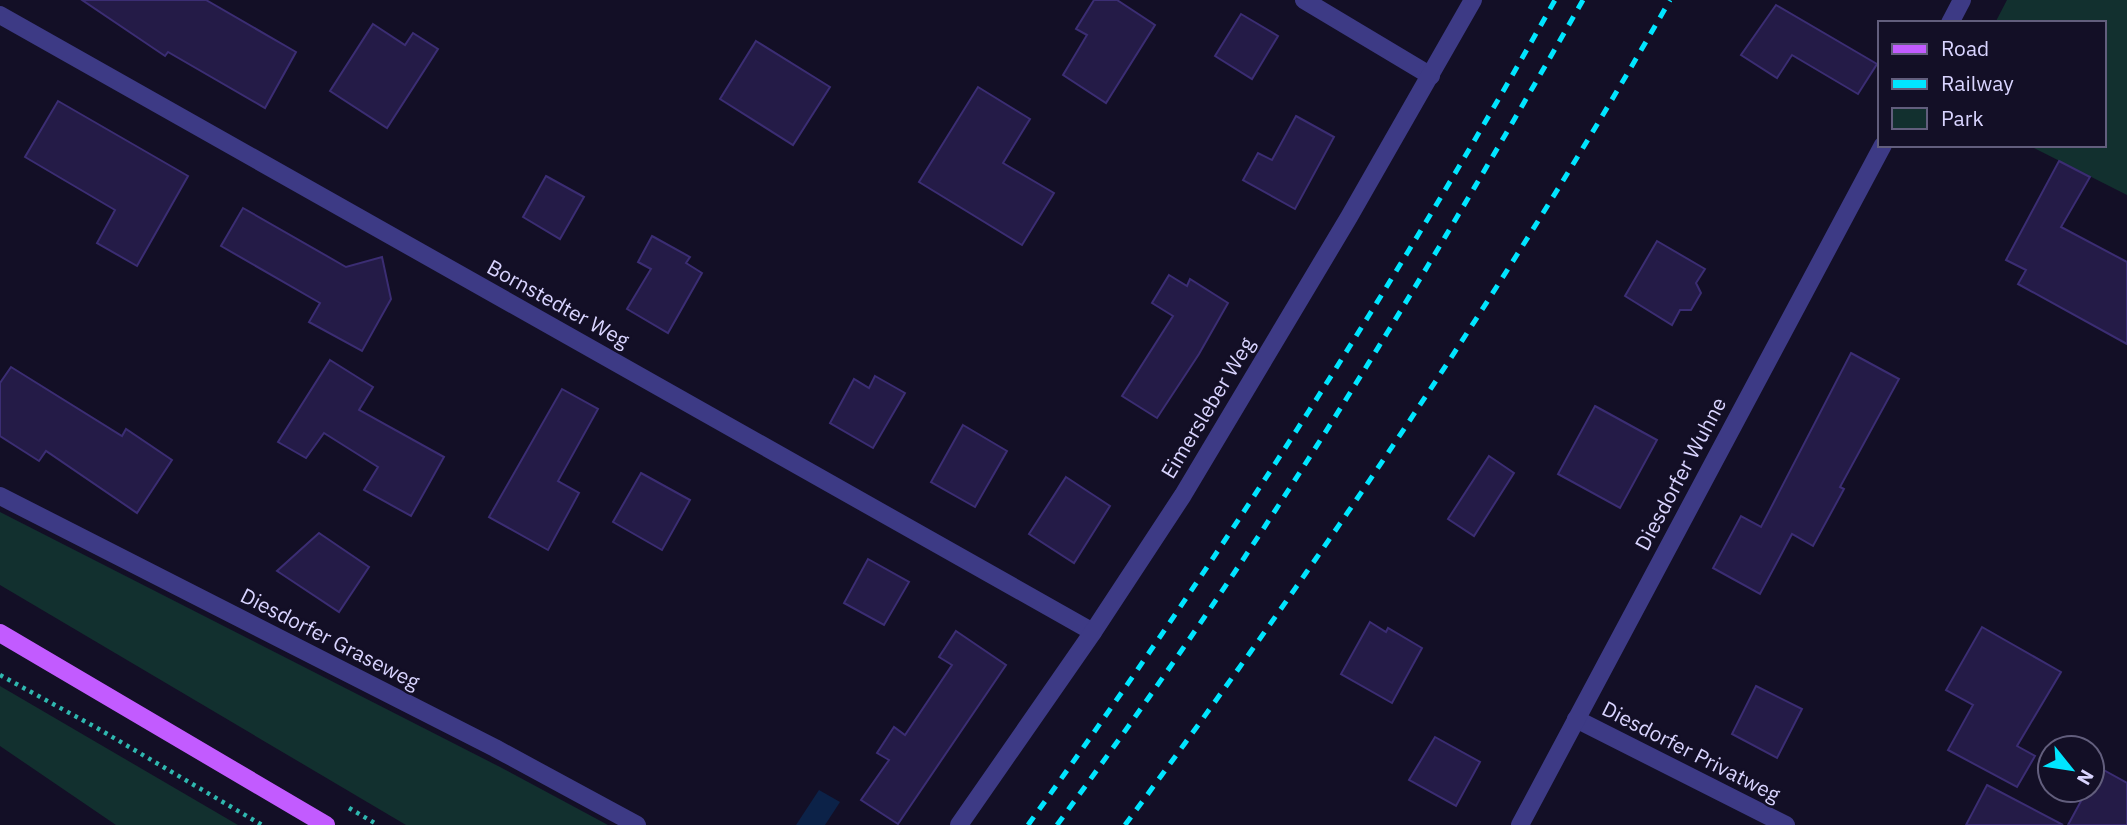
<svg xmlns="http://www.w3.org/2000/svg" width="2127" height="825" viewBox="0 0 2127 825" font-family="'IBM Plex Sans',sans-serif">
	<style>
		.green { fill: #12302f }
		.water { fill: #0c2248 }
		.building { fill: #241b47; stroke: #3b2d73; stroke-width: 2 }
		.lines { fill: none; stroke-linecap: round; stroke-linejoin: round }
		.path { stroke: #2fb8b0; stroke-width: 4.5; stroke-dasharray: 3.5 5; stroke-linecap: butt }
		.minor { stroke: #3d3a85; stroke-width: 18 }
		.major { stroke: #c25bff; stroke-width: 18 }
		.rail { stroke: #00e5ff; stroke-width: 5; stroke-dasharray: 10 9; stroke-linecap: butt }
		.labels { text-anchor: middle; stroke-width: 5; stroke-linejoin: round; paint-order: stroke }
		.street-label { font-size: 21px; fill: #d9d4ff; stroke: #130f26 }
	</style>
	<rect width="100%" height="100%" fill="#130f26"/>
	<g class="green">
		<polygon points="2007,0 2127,0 2127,195 2028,145 2104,145 2104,23 1995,23"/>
		<polygon points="0,512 500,767 608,825 406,825 0,585"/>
		<polygon points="0,686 238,825 116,825 0,746"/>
	</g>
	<polygon class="water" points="819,790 840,802 825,825 796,825"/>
	<g class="building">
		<polygon points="82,0 206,0 296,52 265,108 168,52 165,56"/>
		<polygon points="1094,0 1117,0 1155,25 1106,103 1063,75 1087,35 1076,29"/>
		<polygon points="1776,5 1877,64 1858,94 1792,55 1777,78 1741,55"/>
		<polygon points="1241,14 1278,36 1252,79 1215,56"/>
		<polygon points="373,24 405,45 413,33 438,49 387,128 330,91"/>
		<polygon points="756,41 830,87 793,145 720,99"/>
		<polygon points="978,87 1030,119 1003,163 1054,193 1022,245 919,182"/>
		<polygon points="58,101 188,176 137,266 97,243 115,210 25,157"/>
		<polygon points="1296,116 1334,137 1295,209 1243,180 1258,153 1272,160"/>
		<polygon points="2059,161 2090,177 2061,227 2127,262 2127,344 2018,284 2026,270 2006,260"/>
		<polygon points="546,176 584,197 560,239 523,217"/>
		<polygon points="243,208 346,267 382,257 391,299 362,351 309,322 320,303 221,246"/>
		<polygon points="652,236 690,257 686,263 702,273 668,333 627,309 651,269 638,262"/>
		<polygon points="1657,241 1705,269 1696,283 1701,293 1691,310 1680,310 1672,325 1625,296"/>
		<polygon points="1169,275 1187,286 1190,279 1228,303 1199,354 1157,418 1122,396 1173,316 1152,303"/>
		<polygon points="1851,353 1899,379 1840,487 1844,489 1813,546 1792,534 1760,594 1713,568 1741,516 1761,527"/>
		<polygon points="330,360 373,387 359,410 444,457 411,516 364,490 378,467 324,433 306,458 278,442"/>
		<polygon points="11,367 122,436 126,429 172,460 137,513 46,451 39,461 0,436 0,383"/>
		<polygon points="875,376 905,393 873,448 830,423 854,379 869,388"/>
		<polygon points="562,389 598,409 558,481 579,493 548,550 489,517"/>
		<polygon points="1595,406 1657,440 1620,508 1558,474"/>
		<polygon points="963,425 1007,451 975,507 931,482"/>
		<polygon points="1489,456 1514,473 1474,536 1448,519"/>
		<polygon points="641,473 690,500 662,550 613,522"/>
		<polygon points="1066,477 1110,506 1074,563 1029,534"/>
		<polygon points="319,533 369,567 339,612 277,571"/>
		<polygon points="868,559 909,582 884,625 844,603"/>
		<polygon points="1370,622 1386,632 1388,628 1422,648 1392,703 1341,674"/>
		<polygon points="1982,627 2061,672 2017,746 2035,756 2017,787 1948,750 1973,705 1946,690"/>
		<polygon points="956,631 1006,665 898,824 861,800 889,760 877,753 894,727 905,735 952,665 939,657"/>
		<polygon points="1756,686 1802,709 1777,758 1732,734"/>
		<polygon points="1435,737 1480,762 1456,806 1409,780"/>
		<polygon points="2100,768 2127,783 2127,825 2068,825 2087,790 2092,790 2092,782"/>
		<polygon points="1987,785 2063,825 1966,825"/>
	</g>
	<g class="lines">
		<g class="path">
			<polyline points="0,675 97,728 262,825"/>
			<polyline points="349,808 378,825"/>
		</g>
		<g class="minor">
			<polyline points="1304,0 1431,76"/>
			<polyline points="0,15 1093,632"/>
			<polyline points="1950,23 1962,0"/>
			<polyline points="0,496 495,748 637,825"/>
			<polyline points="1576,719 1786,825"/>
			<polyline points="959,825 1093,632 1183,495 1349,217 1473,0"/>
			<polyline points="1520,825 1883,145"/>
		</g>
		<polyline class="major" points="0,633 326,825"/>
		<g class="rail">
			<path d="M1028,825C1219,560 1395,285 1555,0"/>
			<path d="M1057,825C1101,765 1144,705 1186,644C1329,436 1458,219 1583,0"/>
			<path d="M1125,825C1321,560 1506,287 1670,0"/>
		</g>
	</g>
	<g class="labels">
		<g class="street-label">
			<text transform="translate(558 304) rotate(29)" y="7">Bornstedter Weg</text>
			<text transform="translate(1208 408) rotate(-59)" y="7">Eimersleber Weg</text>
			<text transform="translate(1681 474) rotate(-62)" y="7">Diesdorfer Wuhne</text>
			<text transform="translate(330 639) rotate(27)" y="7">Diesdorfer Graseweg</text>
			<text transform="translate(1691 752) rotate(27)" y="7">Diesdorfer Privatweg</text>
		</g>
	</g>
	<rect x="1878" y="21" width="228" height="126" fill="#130f26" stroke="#625e7d" stroke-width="2"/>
	<rect x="1892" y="44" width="35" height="10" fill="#c25bff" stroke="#625e7d" stroke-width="2"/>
	<text x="1941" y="56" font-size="21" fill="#d9d4ff">Road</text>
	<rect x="1892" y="79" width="35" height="10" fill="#00e5ff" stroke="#625e7d" stroke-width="2"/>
	<text x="1941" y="91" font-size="21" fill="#d9d4ff">Railway</text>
	<rect x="1892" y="108" width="35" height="21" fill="#12302f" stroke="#625e7d" stroke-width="2"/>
	<text x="1941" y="126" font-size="21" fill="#d9d4ff">Park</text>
	<g transform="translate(2071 769) rotate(120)"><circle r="33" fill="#130f26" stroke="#625e7d" stroke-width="2"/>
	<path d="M0-5L12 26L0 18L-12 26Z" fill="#00e5ff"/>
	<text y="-10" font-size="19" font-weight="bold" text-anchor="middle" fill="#d9d4ff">N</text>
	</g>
</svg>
